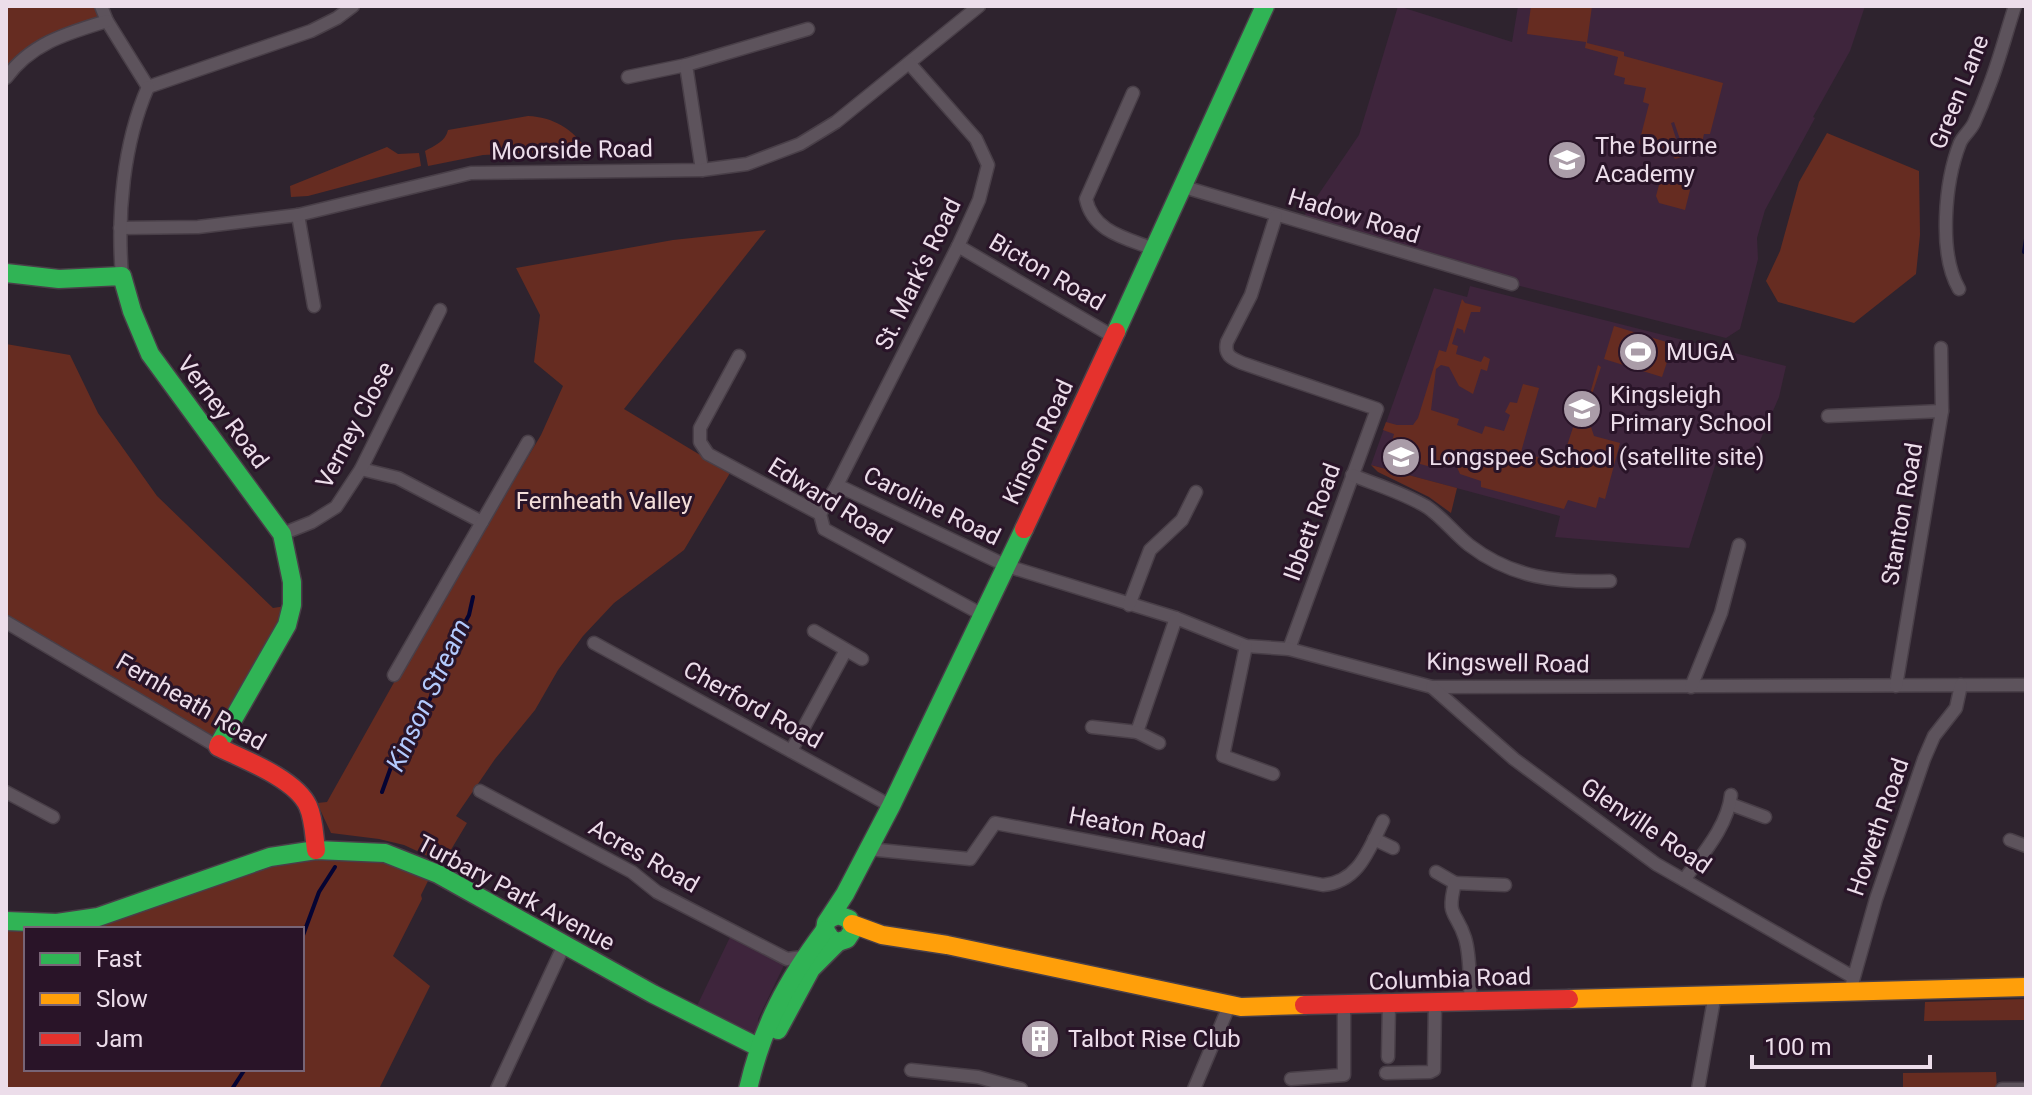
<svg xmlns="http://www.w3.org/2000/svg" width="2032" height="1095" viewBox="0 0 2032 1095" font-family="Roboto,sans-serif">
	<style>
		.built { fill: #3e253c }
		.green { fill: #662c21; fill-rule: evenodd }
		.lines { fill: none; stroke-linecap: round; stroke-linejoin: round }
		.stream { stroke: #050433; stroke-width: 4 }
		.street-casing { stroke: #493f48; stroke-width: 15 }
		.fast-casing { stroke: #493f48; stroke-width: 21 }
		.slow-casing { stroke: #493f48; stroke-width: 21 }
		.jam-casing { stroke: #493f48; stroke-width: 21 }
		.street { stroke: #5d535c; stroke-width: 12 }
		.fast { stroke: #30b455; stroke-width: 18 }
		.slow { stroke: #ff9f0a; stroke-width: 18 }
		.jam { stroke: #e5322d; stroke-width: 18 }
		.labels { text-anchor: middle; stroke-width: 6; stroke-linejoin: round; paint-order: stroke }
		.street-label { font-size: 24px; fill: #ecddea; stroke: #291428 }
		.poi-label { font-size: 24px; fill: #ecddea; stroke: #291428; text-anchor: start }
		.park-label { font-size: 24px; fill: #f4ded9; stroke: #291428 }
		.water-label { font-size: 26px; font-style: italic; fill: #b3cafe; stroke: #291428 }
	</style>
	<rect width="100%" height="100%" fill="#2e232e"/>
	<g class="built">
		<polygon points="1398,6 1512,42 1518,6 1865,6 1850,51 1813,117 1815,118 1765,210 1757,238 1758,259 1740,329 1726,338 1512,284 1299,223 1359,135"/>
		<polygon points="1470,286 1786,366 1779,397 1759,443 1745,451 1720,450 1689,548 1555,537 1560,516 1371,465 1434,288 1467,297"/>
		<polygon points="733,931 787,959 758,1019 758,1047 693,1014"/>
	</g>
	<g class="green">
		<polygon points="6,6 102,6 107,21 60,36 6,78"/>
		<polygon points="1531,6 1592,6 1587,43 1624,52 1624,56 1723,83 1710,134 1704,134 1701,147 1685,154 1674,122 1671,123 1682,157 1675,159 1669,150 1658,147 1647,151 1639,143 1649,104 1643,102 1646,88 1624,84 1625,78 1614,75 1618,57 1585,48 1586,42 1527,34"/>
		<path d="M528,116C553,117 573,129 587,150L483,155L428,166L425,151C434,146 446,141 448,130Z"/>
		<polygon points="1827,133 1919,171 1920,235 1916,274 1854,323 1778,302 1766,281 1780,251 1799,182"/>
		<polygon points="387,147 398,154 419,153 421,166 308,196 291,197 290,186"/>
		<polygon points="1675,178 1690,190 1685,210 1659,203 1656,196 1659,185"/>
		<polygon points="766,230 624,409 730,473 684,550 614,603 583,636 558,670 535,710 495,759 456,816 467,823 443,863 404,845 379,839 331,833 317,803 327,802 406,661 541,435 563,386 534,362 540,315 516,268 673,240"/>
		<polygon points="1462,299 1465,303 1481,307 1480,312 1471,312 1464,334 1463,330 1457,328 1452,344 1458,346 1456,354 1481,362 1484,356 1490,359 1487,371 1481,369 1473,394 1459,386 1449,367 1441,365 1436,369 1431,410 1459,419 1457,425 1482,434 1485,426 1504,431 1510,415 1505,412 1510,402 1517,403 1523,384 1539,388 1521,452 1561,464 1582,400 1588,401 1598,365 1601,367 1582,425 1591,427 1594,436 1620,443 1605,499 1599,497 1596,508 1568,500 1564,509 1481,487 1481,481 1460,474 1456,465 1434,460 1431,467 1388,455 1394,434 1383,430 1386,422 1397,425 1413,425 1418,418 1439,350 1446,352"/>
		<polygon points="1614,326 1673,344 1662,377 1604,359"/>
		<polygon points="6,344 70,355 98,413 157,496 273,608 292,605 218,747 6,622"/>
		<polygon points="1371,465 1457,488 1451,513 1429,497 1378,472"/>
		<path d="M385,853L433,871L421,895L422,899L393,956L430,986L379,1089H6V921L57,923L270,857ZM26,929H302V1069H26Z"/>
		<polygon points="2026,999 2026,1020 1924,1021 1925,1002"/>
		<polygon points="1996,1072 1997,1089 1903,1089 1903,1073"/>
	</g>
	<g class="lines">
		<g class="stream">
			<polyline points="2024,252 2026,239"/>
			<polyline points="382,792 391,767 430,699 443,663 469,615 473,597"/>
			<polyline points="302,938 319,892 335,867"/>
			<polyline points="232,1089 245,1069"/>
		</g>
		<g class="street-casing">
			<g id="street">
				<polyline points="101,6 107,21 148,87 311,31 337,18 353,6"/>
				<polyline points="628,77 686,65"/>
				<path d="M6,78C31,43 68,33 107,21"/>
				<path d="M1133,93L1086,199C1093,232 1126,238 1154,249"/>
				<polyline points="702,170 686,65 808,29"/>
				<polyline points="1184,187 1512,284"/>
				<polyline points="298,215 314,306"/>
				<path d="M1276,216L1251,295L1227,342C1224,355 1231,358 1242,363L1377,409L1289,649"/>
				<polyline points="120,228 198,227 298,215 471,173 702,170 747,164 800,144 836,122 979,6"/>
				<polyline points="958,246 1114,337"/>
				<path d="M122,276C117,215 123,144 148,87"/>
				<path d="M1959,289C1938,253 1945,181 1960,143C1963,136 1970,131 1974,123C1979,112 1984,100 1988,89C1999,62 2006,33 2015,6"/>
				<polyline points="739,356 700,428 700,442 708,454 820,514 824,529 983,615"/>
				<polyline points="1828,416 1942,411"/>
				<polyline points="361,469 398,478 482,522"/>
				<path d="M1352,475C1377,485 1404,493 1427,507C1442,517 1454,533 1469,545C1512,578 1557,583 1610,581"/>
				<polyline points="837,485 1007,566 1176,618 1246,646 1289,649 1432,687 2026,685"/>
				<polyline points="820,514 837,485 958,246 979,200 988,165 976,139 909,63"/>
				<polyline points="282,534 312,522 336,507 361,469 440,310"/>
				<polyline points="1129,605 1150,550 1182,520 1196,492"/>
				<polyline points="6,622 218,747"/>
				<polyline points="814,631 862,659"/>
				<polyline points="594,643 891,806"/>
				<polyline points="1246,646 1223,756 1273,774"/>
				<polyline points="394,675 528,442"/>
				<polyline points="1896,686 1942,411 1941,348"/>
				<polyline points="1432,687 1514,759 1656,864 1853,977"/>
				<polyline points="1691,687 1721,613 1739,545"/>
				<polyline points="1092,727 1137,732 1176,618"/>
				<polyline points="1137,732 1159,743"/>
				<polyline points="791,751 846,650"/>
				<polyline points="480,791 632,872 657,892 787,959 803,957"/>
				<polyline points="6,792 53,817"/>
				<polyline points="1730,804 1765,817"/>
				<polyline points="1374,839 1393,848"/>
				<polyline points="2010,840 2026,846"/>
				<path d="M868,849L970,859L995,823L1323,885C1359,882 1369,849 1383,821"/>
				<polyline points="1436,872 1455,883"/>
				<path d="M1684,880C1701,856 1728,826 1731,795"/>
				<polyline points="1852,984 1876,899 1924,759 1934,736 1956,708 1961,685"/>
				<path d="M1471,1002C1469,983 1471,957 1465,938C1456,910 1446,918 1455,883L1505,885"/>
				<polyline points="1388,1057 1389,1004"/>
				<polyline points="911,1070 978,1077 1021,1089"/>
				<polyline points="1386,1073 1430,1072 1434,1070 1435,1003"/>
				<polyline points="1291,1079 1344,1075 1344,1006"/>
				<polyline points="497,1089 564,945"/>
				<polyline points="1194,1089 1229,1006"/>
				<polyline points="1698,1089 1715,994"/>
				<polyline points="2002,1089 2026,1089"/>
			</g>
		</g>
		<g class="fast-casing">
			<g id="fast">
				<polyline points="6,273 59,279 122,276 132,311 150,354 282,534 292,582 292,605 287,625 219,744"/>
				<polyline points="1116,332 1265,6"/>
				<polyline points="831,918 838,915 849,919 853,930 847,939 838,942 831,939 825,930 826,923 845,894 891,806 1024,529"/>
				<polyline points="6,921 57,923 98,917 270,857 316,850 385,853 438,874 653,994 758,1047"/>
				<polyline points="778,1030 811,969 838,942"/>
				<path d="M748,1089C763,1025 786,982 825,930"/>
			</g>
		</g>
		<g class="slow-casing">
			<g id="slow">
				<polyline points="852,924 882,935 947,945 1241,1007 1304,1005"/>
				<polyline points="1569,999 2026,987"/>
			</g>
		</g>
		<g class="jam-casing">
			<g id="jam">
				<polyline points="1024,529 1116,332"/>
				<path d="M219,744L218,747C243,759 296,779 308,806C314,819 314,835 316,850"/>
				<polyline points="1304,1005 1569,999"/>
			</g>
		</g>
		<use href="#street" class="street"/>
		<use href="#fast" class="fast"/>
		<use href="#slow" class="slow"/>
		<use href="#jam" class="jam"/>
	</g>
	<defs>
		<g id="school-disc" transform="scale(2)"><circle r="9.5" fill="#aa9ca8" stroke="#291428"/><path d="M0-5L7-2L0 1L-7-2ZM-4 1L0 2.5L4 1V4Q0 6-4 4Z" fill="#fff"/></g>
		<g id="stadium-disc" transform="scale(2)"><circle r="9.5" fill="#aa9ca8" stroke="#291428"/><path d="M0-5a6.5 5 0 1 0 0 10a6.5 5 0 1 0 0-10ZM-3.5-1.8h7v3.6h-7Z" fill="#fff"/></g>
		<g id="building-disc" transform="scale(2)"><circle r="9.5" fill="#aa9ca8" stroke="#291428"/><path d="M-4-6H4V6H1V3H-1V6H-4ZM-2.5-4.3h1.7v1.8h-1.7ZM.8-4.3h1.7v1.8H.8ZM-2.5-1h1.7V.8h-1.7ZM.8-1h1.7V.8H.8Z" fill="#fff"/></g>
	</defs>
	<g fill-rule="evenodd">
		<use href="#school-disc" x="1567" y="160"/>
		<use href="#stadium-disc" x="1638" y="352"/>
		<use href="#school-disc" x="1582" y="409"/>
		<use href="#school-disc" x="1401" y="457"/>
		<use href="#building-disc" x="1040" y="1039"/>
	</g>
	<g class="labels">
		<g class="street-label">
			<text transform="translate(1959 92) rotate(-68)" y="8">Green Lane</text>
			<text transform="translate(572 150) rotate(-1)" y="8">Moorside Road</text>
			<text transform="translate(1354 216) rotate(17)" y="8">Hadow Road</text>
			<text transform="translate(1047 272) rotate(30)" y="8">Bicton Road</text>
			<text transform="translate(918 274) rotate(-64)" y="8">St. Mark's Road</text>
			<text transform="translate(223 412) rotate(53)" y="8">Verney Road</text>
			<text transform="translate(355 425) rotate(-62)" y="8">Verney Close</text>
			<text transform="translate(1038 442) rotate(-65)" y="8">Kinson Road</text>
			<text transform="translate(830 501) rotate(32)" y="8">Edward Road</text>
			<text transform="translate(932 506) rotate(26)" y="8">Caroline Road</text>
			<text transform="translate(1902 514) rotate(-80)" y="8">Stanton Road</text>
			<text transform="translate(1312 522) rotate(-70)" y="8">Ibbett Road</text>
			<text transform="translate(1508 663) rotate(1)" y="8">Kingswell Road</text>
			<text transform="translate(191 702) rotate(30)" y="8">Fernheath Road</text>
			<text transform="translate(753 705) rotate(29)" y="8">Cherford Road</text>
			<text transform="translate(1646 826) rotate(34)" y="8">Glenville Road</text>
			<text transform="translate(1878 827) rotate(-71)" y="8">Howeth Road</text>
			<text transform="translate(1137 828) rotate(11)" y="8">Heaton Road</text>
			<text transform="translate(644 856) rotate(30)" y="8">Acres Road</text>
			<text transform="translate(516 893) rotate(28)" y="8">Turbary Park Avenue</text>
			<text transform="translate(1450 979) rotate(-2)" y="8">Columbia Road</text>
		</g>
		<g class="poi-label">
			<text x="1595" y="154">The Bourne<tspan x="1595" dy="28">Academy</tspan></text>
			<text x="1666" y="360">MUGA</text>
			<text x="1610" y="403">Kingsleigh<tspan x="1610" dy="28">Primary School</tspan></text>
			<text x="1429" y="465">Longspee School (satellite site)</text>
			<text x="1068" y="1047">Talbot Rise Club</text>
		</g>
		<g class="park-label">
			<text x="604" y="509">Fernheath Valley</text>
		</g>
		<g class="water-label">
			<text transform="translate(428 695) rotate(-65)" y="9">Kinson Stream</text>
		</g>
	</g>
	<rect width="2032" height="1095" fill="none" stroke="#ecddea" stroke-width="16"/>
	<rect x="24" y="927" width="280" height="144" fill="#291428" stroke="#776476" stroke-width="2"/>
	<rect x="40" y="953" width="40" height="12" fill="#30b455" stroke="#776476" stroke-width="2"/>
	<text x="96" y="967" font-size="24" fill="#ecddea">Fast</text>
	<rect x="40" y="993" width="40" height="12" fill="#ff9f0a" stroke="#776476" stroke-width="2"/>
	<text x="96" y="1007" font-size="24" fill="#ecddea">Slow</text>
	<rect x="40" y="1033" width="40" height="12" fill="#e5322d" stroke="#776476" stroke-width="2"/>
	<text x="96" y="1047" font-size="24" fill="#ecddea">Jam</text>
	<path d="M1752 1055v12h178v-12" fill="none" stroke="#ecddea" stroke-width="4"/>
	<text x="1764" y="1055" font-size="24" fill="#ecddea" stroke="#291428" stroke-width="6" paint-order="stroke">100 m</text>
</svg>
